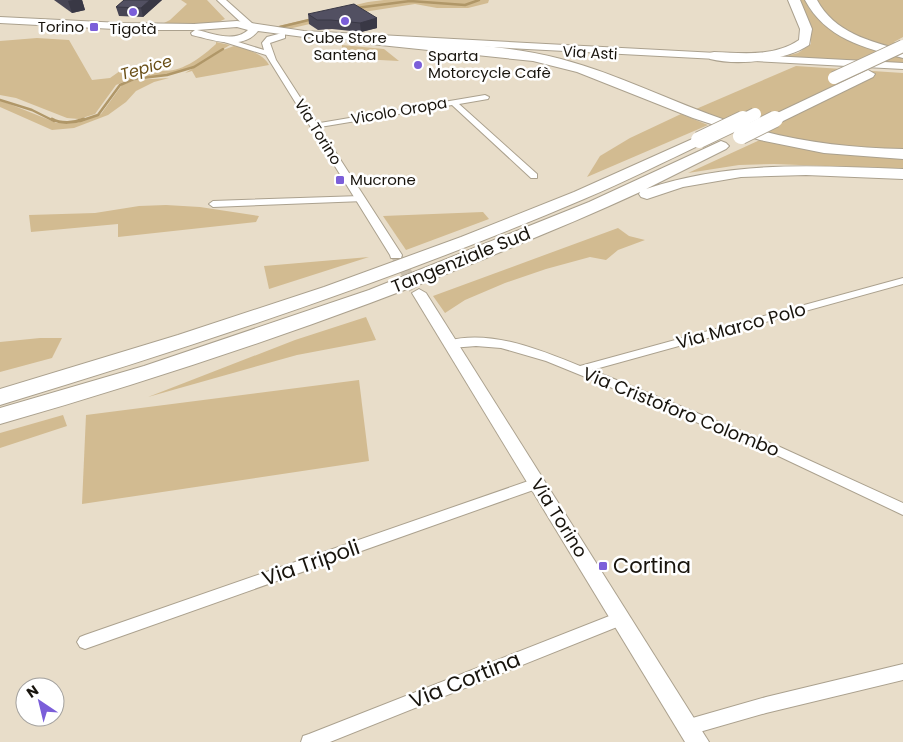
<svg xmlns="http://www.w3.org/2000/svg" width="903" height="742" viewBox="0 0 903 742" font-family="Poppins,sans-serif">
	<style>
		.green { fill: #d2bb91 }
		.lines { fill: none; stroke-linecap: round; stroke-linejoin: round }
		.stream-far1 { stroke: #b09768; stroke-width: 2.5 }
		.stream { stroke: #b09768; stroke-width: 3 }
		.tertiary-tunnel-far1 { stroke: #c9bfad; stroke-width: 11; stroke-dasharray: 11 5.5; stroke-linecap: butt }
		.tertiary-tunnel { stroke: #c9bfad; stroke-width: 15; stroke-dasharray: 15 8; stroke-linecap: butt }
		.minor-casing { stroke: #aba18e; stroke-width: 2 }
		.tertiary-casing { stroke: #aba18e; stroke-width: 2 }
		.secondary-casing { stroke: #aba18e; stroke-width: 2 }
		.primary-casing { stroke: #aba18e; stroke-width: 2 }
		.motorway-casing { stroke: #aba18e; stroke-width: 2 }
		.minor { fill: #fff; fill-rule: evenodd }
		.tertiary { fill: #fff; fill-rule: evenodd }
		.secondary { fill: #fff; fill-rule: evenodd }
		.primary { fill: #fff; fill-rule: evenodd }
		.motorway { fill: #fff; fill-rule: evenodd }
		.motorway-bridge-far1-casing { stroke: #aba18e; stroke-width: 14; stroke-linecap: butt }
		.motorway-bridge-casing { stroke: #aba18e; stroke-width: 18; stroke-linecap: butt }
		.motorway-bridge-far1 { stroke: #fff; stroke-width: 12 }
		.motorway-bridge { stroke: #fff; stroke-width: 16 }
		.wall { fill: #474554 }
		.shaded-wall { fill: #393845 }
		.building { fill: #525062; stroke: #393845 }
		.poi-dot { fill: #7b5ed9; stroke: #fff; stroke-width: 2 }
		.labels { text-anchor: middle; stroke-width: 5; stroke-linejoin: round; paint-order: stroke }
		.far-poi-label { font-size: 15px; fill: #18140d; stroke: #fff }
		.far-street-label { font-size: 15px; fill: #18140d; stroke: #fff }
		.far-water-label { font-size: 16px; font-style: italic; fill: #6a4f17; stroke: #fff }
		.street-label { font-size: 18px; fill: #18140d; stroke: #fff }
		.near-street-label { font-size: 21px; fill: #18140d; stroke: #fff }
		.near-poi-label { font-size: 21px; fill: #18140d; stroke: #fff; text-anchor: start }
	</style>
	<rect width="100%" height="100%" fill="#e8ddc9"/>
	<g class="green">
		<polygon points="181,0 207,0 225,19 214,24 162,24 170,20 187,4"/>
		<polygon points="384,0 489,0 488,3 468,8 437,8 415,4 357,13 284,30 274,27 313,18 310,16 368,2"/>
		<path d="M800,0H805C814,31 875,45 903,55V63L782,57L798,53L811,44V26Z"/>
		<path d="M816,0H903V37L894,42L903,44V51C884,46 834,30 823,14C820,10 818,4 816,0Z"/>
		<path d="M37,38L69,40L92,80L110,78L127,66C139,68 153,72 165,71C184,71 203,56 216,44V42L230,45L193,67L164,75L131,79L116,85L95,114L79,119L67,118L16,98L0,95V41Z"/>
		<polygon points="342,45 384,49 399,61 342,58"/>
		<path d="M234,46C245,48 264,54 269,65L196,78L192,71L185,73L223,50Z"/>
		<path d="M796,66L903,73V150C832,150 761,137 696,109Z"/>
		<polygon points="169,78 154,82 136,91 126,102 108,115 74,128 52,130 0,107 0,101 2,101 57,123 73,123 101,114 122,85 135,80"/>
		<polygon points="681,114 708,125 587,177 600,156 630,138"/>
		<polygon points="762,139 903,156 903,169 774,164 739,165 688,173"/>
		<polygon points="166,205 200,207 259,216 256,222 118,237 118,224 31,232 29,215 95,213 139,206"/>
		<polygon points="483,212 489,219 406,250 383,216"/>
		<polygon points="618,228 629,236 645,240 618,250 606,260 590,257 546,269 505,283 465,300 445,313 433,296"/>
		<polygon points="369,257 269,289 264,266"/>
		<polygon points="366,317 376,340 297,355 148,397 295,340"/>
		<polygon points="40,338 62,338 52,358 0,372 0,342"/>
		<polygon points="359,380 369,461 82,504 86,415"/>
		<polygon points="63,415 67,426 0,448 0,433"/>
	</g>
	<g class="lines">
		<g class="stream-far1">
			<polyline points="356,8 410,1 465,5 479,0"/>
			<polyline points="280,27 313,19"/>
			<polyline points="0,100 32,110 54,121"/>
			<polyline points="80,121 98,115 120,85 134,79 167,75 194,67 223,49"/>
		</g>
		<path class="stream" d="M52,119C61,124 74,123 84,119"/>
		<polyline class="tertiary-tunnel-far1" points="396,255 409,277"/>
		<polyline class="tertiary-tunnel" points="408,275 419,293"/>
		<g class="minor-casing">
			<g id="minor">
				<polygon points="485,95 489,97 488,99 459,104 537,174 537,178 531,178 452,105 314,128 310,126 314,124"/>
				<polygon points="361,196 365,199 364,201 213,207 209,204 213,201"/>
				<path d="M903,278V284L592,370L780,447L903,503V515L772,453L546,361L501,348L476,346L451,348L446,344L447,341C491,329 540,350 580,366Z"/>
				<polygon points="537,478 542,479 543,483 542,487 85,649 80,647 77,642 80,637 85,635"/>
				<polygon points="622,611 627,613 629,618 627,623 330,742 301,742 303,736 309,734"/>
				<polygon points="903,664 903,680 766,713 689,735 683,733 681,727 683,721 689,719 766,697"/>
			</g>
		</g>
		<g class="tertiary-casing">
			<g id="tertiary">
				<polygon points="282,33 285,34 285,38 270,43 276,60 402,255 401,258 391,258 390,255 266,55 218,40 222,37 264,50 262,43 267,37"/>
				<polygon points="419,289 426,293 709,742 685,742 412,293"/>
			</g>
		</g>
		<g class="secondary-casing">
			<polygon id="secondary" points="217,0 226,0 253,24 253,28 247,28"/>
		</g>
		<g class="primary-casing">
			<path id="primary" d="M0,17L121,23L194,24L237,21L304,31L903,63V69L304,37L258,31C242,51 213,40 192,35L191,33L195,30H134L0,23ZM237,27L248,30C234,43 212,33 197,30Z"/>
		</g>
		<g class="motorway-casing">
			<g id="motorway">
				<path d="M788,0H800L812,29L809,45C785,61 738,66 710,59L708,56L710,53L714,52C743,53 774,57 799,40L800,29Z"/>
				<path d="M805,0H817C834,32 870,42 903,50V58C864,48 825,38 805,0Z"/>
				<path d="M365,36C430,44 497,42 561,59C618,74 672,102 728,121C785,140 843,148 903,149V159L824,153L760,140L693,118L577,72L533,61L361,43L359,40Z"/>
				<polygon points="868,70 875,74 873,77 781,122 771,122 769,119 771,116"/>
				<path d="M699,136L704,137L706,140L704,143C664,162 625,182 584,199C394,280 198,345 0,405V389L178,335L324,287L461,237L574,192Z"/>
				<path d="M721,141L726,143L729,146L726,149L646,189C733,160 813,166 903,169V179L806,175L741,177L683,187L647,199L641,197L639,194L640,192C589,216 536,237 484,259C325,323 164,377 0,424V408L144,366L369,290L589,202Z"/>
			</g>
		</g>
		<use href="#minor" class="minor"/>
		<use href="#tertiary" class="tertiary"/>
		<use href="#secondary" class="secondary"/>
		<use href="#primary" class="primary"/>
		<use href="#motorway" class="motorway"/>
		<g class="motorway-bridge-far1-casing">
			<g id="motorway-bridge-far1">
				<polyline points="834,78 903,46"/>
				<polyline points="741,121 755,114"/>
				<polyline points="772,121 776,119"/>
			</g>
		</g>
		<g class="motorway-bridge-casing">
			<g id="motorway-bridge">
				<polyline points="741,136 775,119"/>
				<polyline points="699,140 743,119"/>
			</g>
		</g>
		<use href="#motorway-bridge-far1" class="motorway-bridge-far1"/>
		<use href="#motorway-bridge" class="motorway-bridge"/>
	</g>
	<g class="wall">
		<polygon points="54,0 82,0 85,10 72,13"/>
		<polygon points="124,0 162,0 143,17 119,16 116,7"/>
		<polygon points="308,14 377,18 377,28 361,32 332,29 318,30 309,24"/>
	</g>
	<g class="shaded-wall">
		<polygon points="73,0 82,0 85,10 72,13 68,1"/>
		<polygon points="150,0 162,0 143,17 141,8"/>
		<polygon points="377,18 377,28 361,32 360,23"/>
	</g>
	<g class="building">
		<polygon points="124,0 150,0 141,8 116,7"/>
		<polygon points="354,4 377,18 360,23 331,20 317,20 308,14"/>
	</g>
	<g class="poi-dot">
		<circle cx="133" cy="12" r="5"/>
		<circle cx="345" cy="21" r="5"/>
		<rect x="89" y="22" width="10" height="10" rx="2.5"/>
		<circle cx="418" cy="65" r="5"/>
		<rect x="335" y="175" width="10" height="10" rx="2.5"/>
		<rect x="598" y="561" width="10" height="10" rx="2.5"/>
	</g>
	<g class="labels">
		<g class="far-poi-label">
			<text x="84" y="32" text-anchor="end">Torino</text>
			<text x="133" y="34">Tigotà</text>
			<text x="345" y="43">Cube Store<tspan x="345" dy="17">Santena</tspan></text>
			<text x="428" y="61" text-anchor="start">Sparta<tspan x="428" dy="17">Motorcycle Cafè</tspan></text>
			<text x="350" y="185" text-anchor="start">Mucrone</text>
		</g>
		<g class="far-street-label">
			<text transform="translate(590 53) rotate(3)" y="5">Via Asti</text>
			<text transform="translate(399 111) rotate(-10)" y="5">Vicolo Oropa</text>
			<text transform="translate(318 132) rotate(58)" y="5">Via Torino</text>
		</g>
		<g class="far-water-label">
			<text transform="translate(146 67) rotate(-16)" y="6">Tepice</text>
		</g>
		<g class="street-label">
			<text transform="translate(461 260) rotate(-22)" y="6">Tangenziale Sud</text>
			<text transform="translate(741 326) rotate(-15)" y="6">Via Marco Polo</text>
			<text transform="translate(681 412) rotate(22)" y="6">Via Cristoforo Colombo</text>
			<text transform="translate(559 518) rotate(58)" y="6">Via Torino</text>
		</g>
		<g class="near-street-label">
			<text transform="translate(311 563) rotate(-19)" y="7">Via Tripoli</text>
			<text transform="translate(465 680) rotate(-22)" y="7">Via Cortina</text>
		</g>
		<g class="near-poi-label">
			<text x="613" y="573">Cortina</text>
		</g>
	</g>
	<g transform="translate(40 702) rotate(325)"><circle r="24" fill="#ffffff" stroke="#a3a19e"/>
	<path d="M0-4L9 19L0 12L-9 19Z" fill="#7b5ed9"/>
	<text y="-8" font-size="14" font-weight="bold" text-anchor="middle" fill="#18140d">N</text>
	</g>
</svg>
